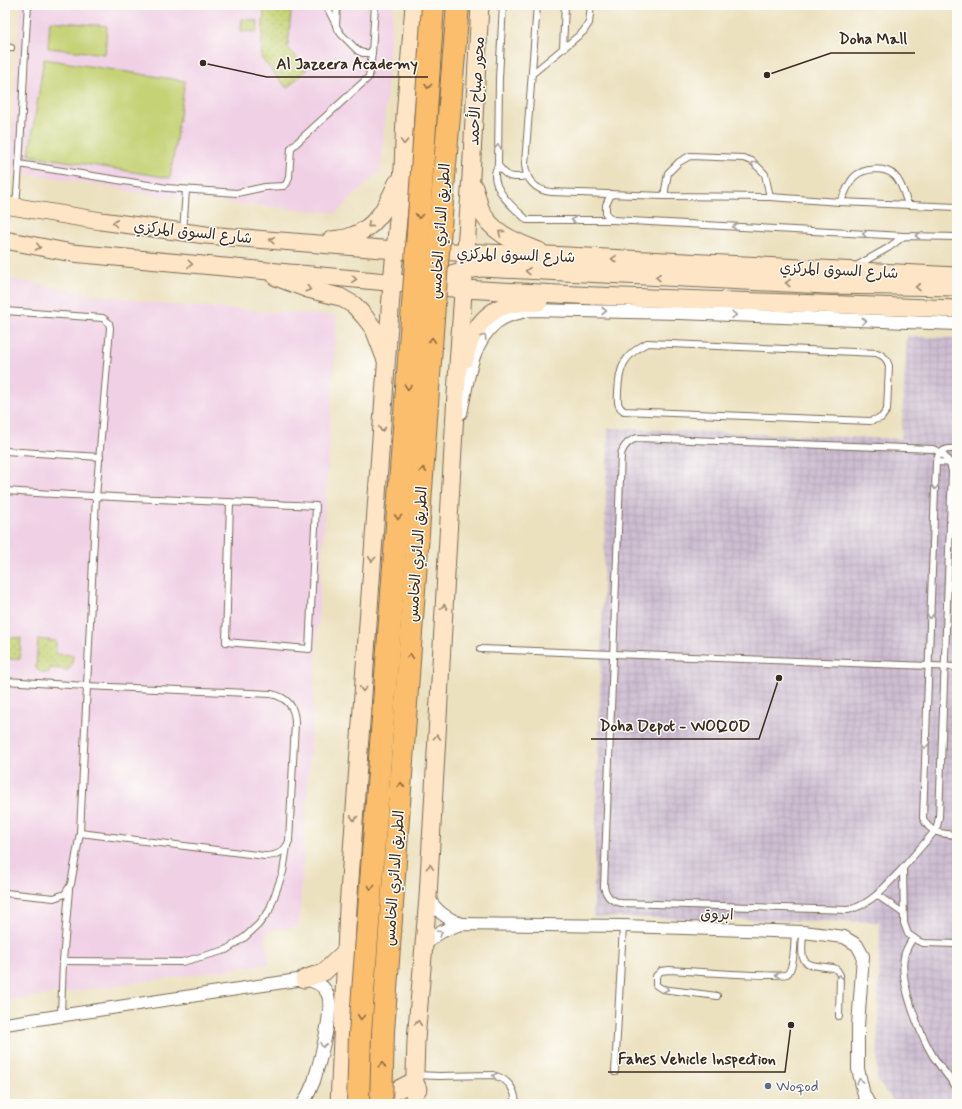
<svg xmlns="http://www.w3.org/2000/svg" width="962" height="1109" viewBox="0 0 962 1109" font-family="Mynerve,'Playpen Sans Arabic',sans-serif">
	<style>
		.built { fill: #f0d0e5 }
		.industrial { fill: url(#industrial-grid) }
		.grass { fill: url(#grass-dots); stroke: #807e49 }
		.pitch { fill: #c5d274; stroke: #807e49 }
		.lines { fill: none; stroke-linecap: round; stroke-linejoin: round }
		.lane-casing { stroke: #796a56; stroke-width: 8 }
		.street-casing { stroke: #796a56; stroke-width: 14 }
		.secondary-casing { stroke: #796a56; stroke-width: 19 }
		.lane { stroke: #fff; stroke-width: 6 }
		.street { stroke: #fff; stroke-width: 12 }
		.secondary { stroke: #fde5c5; stroke-width: 17 }
		.highway-bridge-casing { stroke: #796a56; stroke-width: 24; stroke-linecap: butt }
		.highway-bridge { stroke: #fabe6d; stroke-width: 22 }
		.oneway { stroke: #916d42 }
		.oneway2 { stroke: #9c8872 }
		.oneway3 { stroke: #a79f9a }
		.service-dot { fill: #5c6f8a; stroke: #fdfcf7; stroke-width: 1.5 }
		.labels { text-anchor: middle; stroke-width: 3; stroke-linejoin: round; paint-order: stroke }
		.street-label { font-size: 15px; fill: #3b2a1e; stroke: #fdfcf7 }
		.service-label { font-size: 15px; fill: #4e5e75; stroke: #fdfcf7; text-anchor: start }
		.leader { fill: none; stroke: #3b2a1e; stroke-width: 1.5 }
		.callout-dot { fill: #3b2a1e; stroke: #fdfcf7; stroke-width: 1.5 }
		.callout-label { font-size: 16px; text-anchor: middle; font-weight: bold; fill: #3b2a1e; stroke: #fdfcf7; stroke-width: 3; stroke-linejoin: round; paint-order: stroke }
	</style>
	<defs>
		<pattern id="industrial-grid" width="8" height="8" patternUnits="userSpaceOnUse"><rect width="8" height="8" fill="#cebed2"/><path d="M0 4h8M4 0v8" fill="none" stroke="#b2a3b4"/></pattern>
		<pattern id="grass-dots" width="8" height="8" patternUnits="userSpaceOnUse"><rect width="8" height="8" fill="#c5d274"/><path d="M2 2h.1M6 6h.1" fill="none" stroke="#aab464" stroke-width="1.8" stroke-linecap="round"/></pattern>
	</defs>
	<rect width="100%" height="100%" fill="#fdfcf7"/>
	<filter id="ink" filterUnits="userSpaceOnUse"><feTurbulence type="fractalNoise" baseFrequency=".025" numOctaves="2"/><feDisplacementMap in="SourceGraphic" scale="8" xChannelSelector="R" yChannelSelector="G"/><feConvolveMatrix kernelMatrix="1 2 1 2 8 2 1 2 1" color-interpolation-filters="sRGB"/></filter>
	<filter id="wash" filterUnits="userSpaceOnUse"><feTurbulence type="fractalNoise" baseFrequency=".012" numOctaves="4" result="noise"/><feDisplacementMap in="SourceGraphic" scale="16" xChannelSelector="R" yChannelSelector="G"/><feGaussianBlur stdDeviation="0.9" result="paint"/><feColorMatrix in="noise" values="0 0 0 0 0 0 0 0 0 0 0 0 0 0 0 0 0 1.4 0 .05"/><feComposite in="paint" operator="in"/></filter>
	<g filter="url(#wash)">
		<rect width="100%" height="100%" fill="#ece1bf"/>
		<g class="built">
			<polygon points="21,5 393,5 381,170 336,213 166,197 9,170"/>
			<polygon points="5,278 93,294 171,305 337,316 299,927 270,930 265,936 270,964 5,1001"/>
		</g>
		<polygon class="industrial" points="907,336 957,338 957,1104 896,1104 877,1081 880,922 593,917 608,428 901,439"/>
		<g class="grass">
			<polygon points="264,9 291,11 288,48 307,70 287,88 261,58"/>
			<polygon points="242,19 258,21 257,32 241,31"/>
			<polygon points="5,637 21,638 20,659 5,659"/>
			<polygon points="38,639 56,641 56,654 73,655 72,664 68,670 50,668 49,673 40,672 36,668"/>
		</g>
		<g class="pitch">
			<polygon points="50,21 107,26 105,54 48,48"/>
			<polygon points="44,59 185,81 170,178 29,155"/>
		</g>
	</g>
	<g filter="url(#ink)">
		<g class="lines">
			<g class="lane-casing">
				<g id="lane">
					<polyline points="326,5 335,23"/>
					<polyline points="337,5 336,26 341,34 358,51 363,53 372,53"/>
					<path d="M503,5L499,78L498,165C508,179 512,178 527,176"/>
					<path d="M537,5L525,164C526,180 535,190 551,192L664,196L770,197L840,202L957,207"/>
					<polyline points="5,47 11,48"/>
					<polyline points="563,48 565,5"/>
					<polyline points="532,74 583,32 589,23 591,5"/>
					<polyline points="19,164 167,188 237,193 265,187 284,186 287,183 289,177 291,148 369,77 372,53 375,5"/>
					<path d="M498,165C497,168 495,171 495,174C494,192 515,209 527,220H613"/>
					<polyline points="611,194 606,205 606,214 613,220 904,236"/>
					<polyline points="664,196 668,173 679,162 690,156 743,158 752,161 765,174 770,197"/>
					<path d="M840,202C844,196 849,182 854,177C863,168 885,166 895,176C902,183 905,196 908,205"/>
					<path d="M16,205C22,138 23,72 28,5"/>
					<polyline points="183,232 186,190"/>
					<polyline points="856,266 888,248 904,236 957,237"/>
					<polyline points="5,311 103,318 109,323 110,328 96,497 80,833 71,884 65,894 54,898 5,893"/>
					<path d="M647,343L877,353C884,356 887,359 889,366L887,410L881,418L870,421L624,411C616,406 618,400 618,392C619,367 624,355 647,343Z"/>
					<path d="M957,449C946,448 939,450 936,462L923,818C929,833 942,834 957,835"/>
					<polyline points="5,451 100,457"/>
					<polyline points="936,462 957,463"/>
					<path d="M5,491C109,498 212,501 316,506L309,649L226,642L230,502"/>
					<polyline points="480,649 957,667"/>
					<path d="M5,681L86,686L271,694C287,697 295,707 295,723L289,841C285,852 277,856 265,856L80,833"/>
					<path d="M903,868C887,884 872,905 848,910L621,903C611,900 607,898 604,887L621,454C624,445 629,440 638,438L933,449C943,453 950,460 952,471L939,817L937,827L934,832L903,868L904,923L908,934L918,941L923,943L957,944"/>
					<polyline points="877,895 903,913"/>
					<path d="M803,932C801,966 800,964 834,968L837,970L840,975L839,1016"/>
					<path d="M913,938C909,944 905,950 904,957C899,983 920,1034 933,1056C940,1067 949,1077 957,1088"/>
					<polyline points="63,961 182,962 226,950 245,937 258,925 269,911 283,872 287,846"/>
					<path d="M717,996L662,989L656,985V976L661,971L669,970C684,971 781,978 787,974C795,968 794,941 795,932"/>
					<polyline points="61,1015 63,961 69,890"/>
					<polyline points="615,1072 623,926"/>
					<path d="M416,1075L439,1076L493,1075C508,1079 515,1088 516,1104"/>
				</g>
			</g>
			<g class="street-casing">
				<g id="street">
					<path d="M461,413C468,383 470,344 496,323C506,315 518,313 530,310L679,313L957,324"/>
					<path d="M428,897C436,911 446,918 461,924"/>
					<path d="M424,947C434,934 446,929 461,924L623,926L803,932L844,937L857,945L863,956L858,1026V1069L864,1095L869,1104"/>
					<path d="M5,1024L304,979C314,981 323,984 327,993C335,1007 319,1065 314,1081C311,1089 307,1097 303,1104"/>
				</g>
			</g>
			<g class="secondary-casing">
				<g id="secondary">
					<path d="M474,187C476,194 478,201 480,208C490,233 516,242 539,251"/>
					<polyline points="5,205 101,221 206,235 395,250 548,255 957,276"/>
					<polyline points="5,240 72,253 463,289 595,296 957,309"/>
					<path d="M331,240C337,239 344,239 349,237C376,229 387,206 397,183"/>
					<polyline points="276,277 308,289 340,297 354,305 364,316 374,329 385,358"/>
					<path d="M426,284C444,275 461,270 481,268L826,285L957,287"/>
					<path d="M465,359C469,334 485,310 511,304C520,302 530,303 539,302"/>
					<polyline points="304,979 324,972 346,951"/>
					<path d="M348,1088C373,1106 391,1093 414,1081L418,1089"/>
					<polyline points="339,1104 348,908 392,282 403,168 405,116 414,5"/>
					<polyline points="414,1104 416,1040 428,897 456,394 471,176 480,5"/>
				</g>
			</g>
			<use href="#lane" class="lane"/>
			<use href="#street" class="street"/>
			<use href="#secondary" class="secondary"/>
			<g class="highway-bridge-casing">
				<g id="highway-bridge">
					<polyline points="358,1104 360,1034 415,277 433,5"/>
					<polyline points="381,1104 383,1032 436,276 458,5"/>
				</g>
			</g>
			<use href="#highway-bridge" class="highway-bridge"/>
		</g>
		<defs><path id="oneway-chevron" d="M-2-3.5L2.5 0L-2 3.5" fill="none" stroke-width="1.6" stroke-linecap="round" stroke-linejoin="round"/></defs>
		<g class="oneway">
			<use href="#oneway-chevron" transform="translate(428 86) rotate(94)"/>
			<use href="#oneway-chevron" transform="translate(419 216) rotate(94)"/>
			<use href="#oneway-chevron" transform="translate(432 340) rotate(-86)"/>
			<use href="#oneway-chevron" transform="translate(408 387) rotate(94)"/>
			<use href="#oneway-chevron" transform="translate(423 470) rotate(-86)"/>
			<use href="#oneway-chevron" transform="translate(398 517) rotate(94)"/>
			<use href="#oneway-chevron" transform="translate(410 656) rotate(-86)"/>
			<use href="#oneway-chevron" transform="translate(401 785) rotate(-86)"/>
			<use href="#oneway-chevron" transform="translate(371 887) rotate(94)"/>
			<use href="#oneway-chevron" transform="translate(361 1017) rotate(94)"/>
			<use href="#oneway-chevron" transform="translate(382 1065) rotate(-88)"/>
		</g>
		<g class="oneway2">
			<use href="#oneway-chevron" transform="translate(404 142) rotate(92)"/>
			<use href="#oneway-chevron" transform="translate(115 223) rotate(-173)"/>
			<use href="#oneway-chevron" transform="translate(370 225) rotate(139)"/>
			<use href="#oneway-chevron" transform="translate(501 233) rotate(-143)"/>
			<use href="#oneway-chevron" transform="translate(272 240) rotate(-175)"/>
			<use href="#oneway-chevron" transform="translate(38 247) rotate(11)"/>
			<use href="#oneway-chevron" transform="translate(614 259) rotate(-177)"/>
			<use href="#oneway-chevron" transform="translate(190 264) rotate(5)"/>
			<use href="#oneway-chevron" transform="translate(528 271) rotate(-177)"/>
			<use href="#oneway-chevron" transform="translate(658 277) rotate(-177)"/>
			<use href="#oneway-chevron" transform="translate(354 279) rotate(5)"/>
			<use href="#oneway-chevron" transform="translate(788 283) rotate(-177)"/>
			<use href="#oneway-chevron" transform="translate(918 287) rotate(-179)"/>
			<use href="#oneway-chevron" transform="translate(308 289) rotate(16)"/>
			<use href="#oneway-chevron" transform="translate(382 429) rotate(94)"/>
			<use href="#oneway-chevron" transform="translate(372 559) rotate(94)"/>
			<use href="#oneway-chevron" transform="translate(444 607) rotate(-87)"/>
			<use href="#oneway-chevron" transform="translate(363 689) rotate(94)"/>
			<use href="#oneway-chevron" transform="translate(437 737) rotate(-87)"/>
			<use href="#oneway-chevron" transform="translate(354 818) rotate(94)"/>
			<use href="#oneway-chevron" transform="translate(430 867) rotate(-87)"/>
			<use href="#oneway-chevron" transform="translate(418 1023) rotate(-85)"/>
		</g>
		<g class="oneway3">
			<use href="#oneway-chevron" transform="translate(498 147) rotate(-89)"/>
			<use href="#oneway-chevron" transform="translate(754 164) rotate(-142)"/>
			<use href="#oneway-chevron" transform="translate(574 220) rotate(-180)"/>
			<use href="#oneway-chevron" transform="translate(735 227) rotate(-177)"/>
			<use href="#oneway-chevron" transform="translate(865 234) rotate(-177)"/>
			<use href="#oneway-chevron" transform="translate(918 236) rotate(-180)"/>
			<use href="#oneway-chevron" transform="translate(604 311)"/>
			<use href="#oneway-chevron" transform="translate(734 315) rotate(1)"/>
			<use href="#oneway-chevron" transform="translate(864 321) rotate(3)"/>
			<use href="#oneway-chevron" transform="translate(484 337) rotate(-55)"/>
			<use href="#oneway-chevron" transform="translate(935 487) rotate(92)"/>
			<use href="#oneway-chevron" transform="translate(930 616) rotate(92)"/>
			<use href="#oneway-chevron" transform="translate(925 746) rotate(92)"/>
			<use href="#oneway-chevron" transform="translate(440 933) rotate(-31)"/>
			<use href="#oneway-chevron" transform="translate(778 975) rotate(178)"/>
			<use href="#oneway-chevron" transform="translate(839 977) rotate(-99)"/>
			<use href="#oneway-chevron" transform="translate(666 989) rotate(12)"/>
			<use href="#oneway-chevron" transform="translate(323 1045) rotate(101)"/>
			<use href="#oneway-chevron" transform="translate(495 1076) rotate(-168)"/>
			<use href="#oneway-chevron" transform="translate(860 1081) rotate(-104)"/>
		</g>
	</g>
	<circle class="service-dot" cx="768" cy="1086" r="4"/>
	<g class="labels">
		<g class="street-label">
			<text transform="translate(476 91) rotate(-87)" y="5">محور صباح الأحمد</text>
			<text transform="translate(440 231) rotate(-86)" y="5">الطريق الدائري الخامس</text>
			<text transform="translate(193 232) rotate(6)" y="5">شارع السوق المركزي</text>
			<text transform="translate(516 255) rotate(2)" y="5">شارع السوق المركزي</text>
			<text transform="translate(839 270) rotate(3)" y="5">شارع السوق المركزي</text>
			<text transform="translate(417 554) rotate(-86)" y="5">الطريق الدائري الخامس</text>
			<text transform="translate(394 878) rotate(-86)" y="5">الطريق الدائري الخامس</text>
			<text transform="translate(717 914) rotate(2)" y="5">ابروق</text>
		</g>
		<g class="service-label">
			<text x="776" y="1091">Woqod</text>
		</g>
	</g>
	<path class="leader" d="M767 75L831 53H915M203 63L267 77H428M779 678L759 739H591M791 1025L785 1072H608"/>
	<g class="callout-dot">
		<circle cx="767" cy="75" r="4"/>
		<circle cx="203" cy="63" r="4"/>
		<circle cx="779" cy="678" r="4"/>
		<circle cx="791" cy="1025" r="4"/>
	</g>
	<g class="callout-label">
		<text x="873" y="44">Doha Mall</text>
		<text x="347" y="69">Al Jazeera Academy</text>
		<text x="675" y="731">Doha Depot - WOQOD</text>
		<text x="697" y="1064">Fahes Vehicle Inspection</text>
	</g>
	<rect width="962" height="1109" fill="none" stroke="#fdfcf7" stroke-width="20"/>
</svg>
